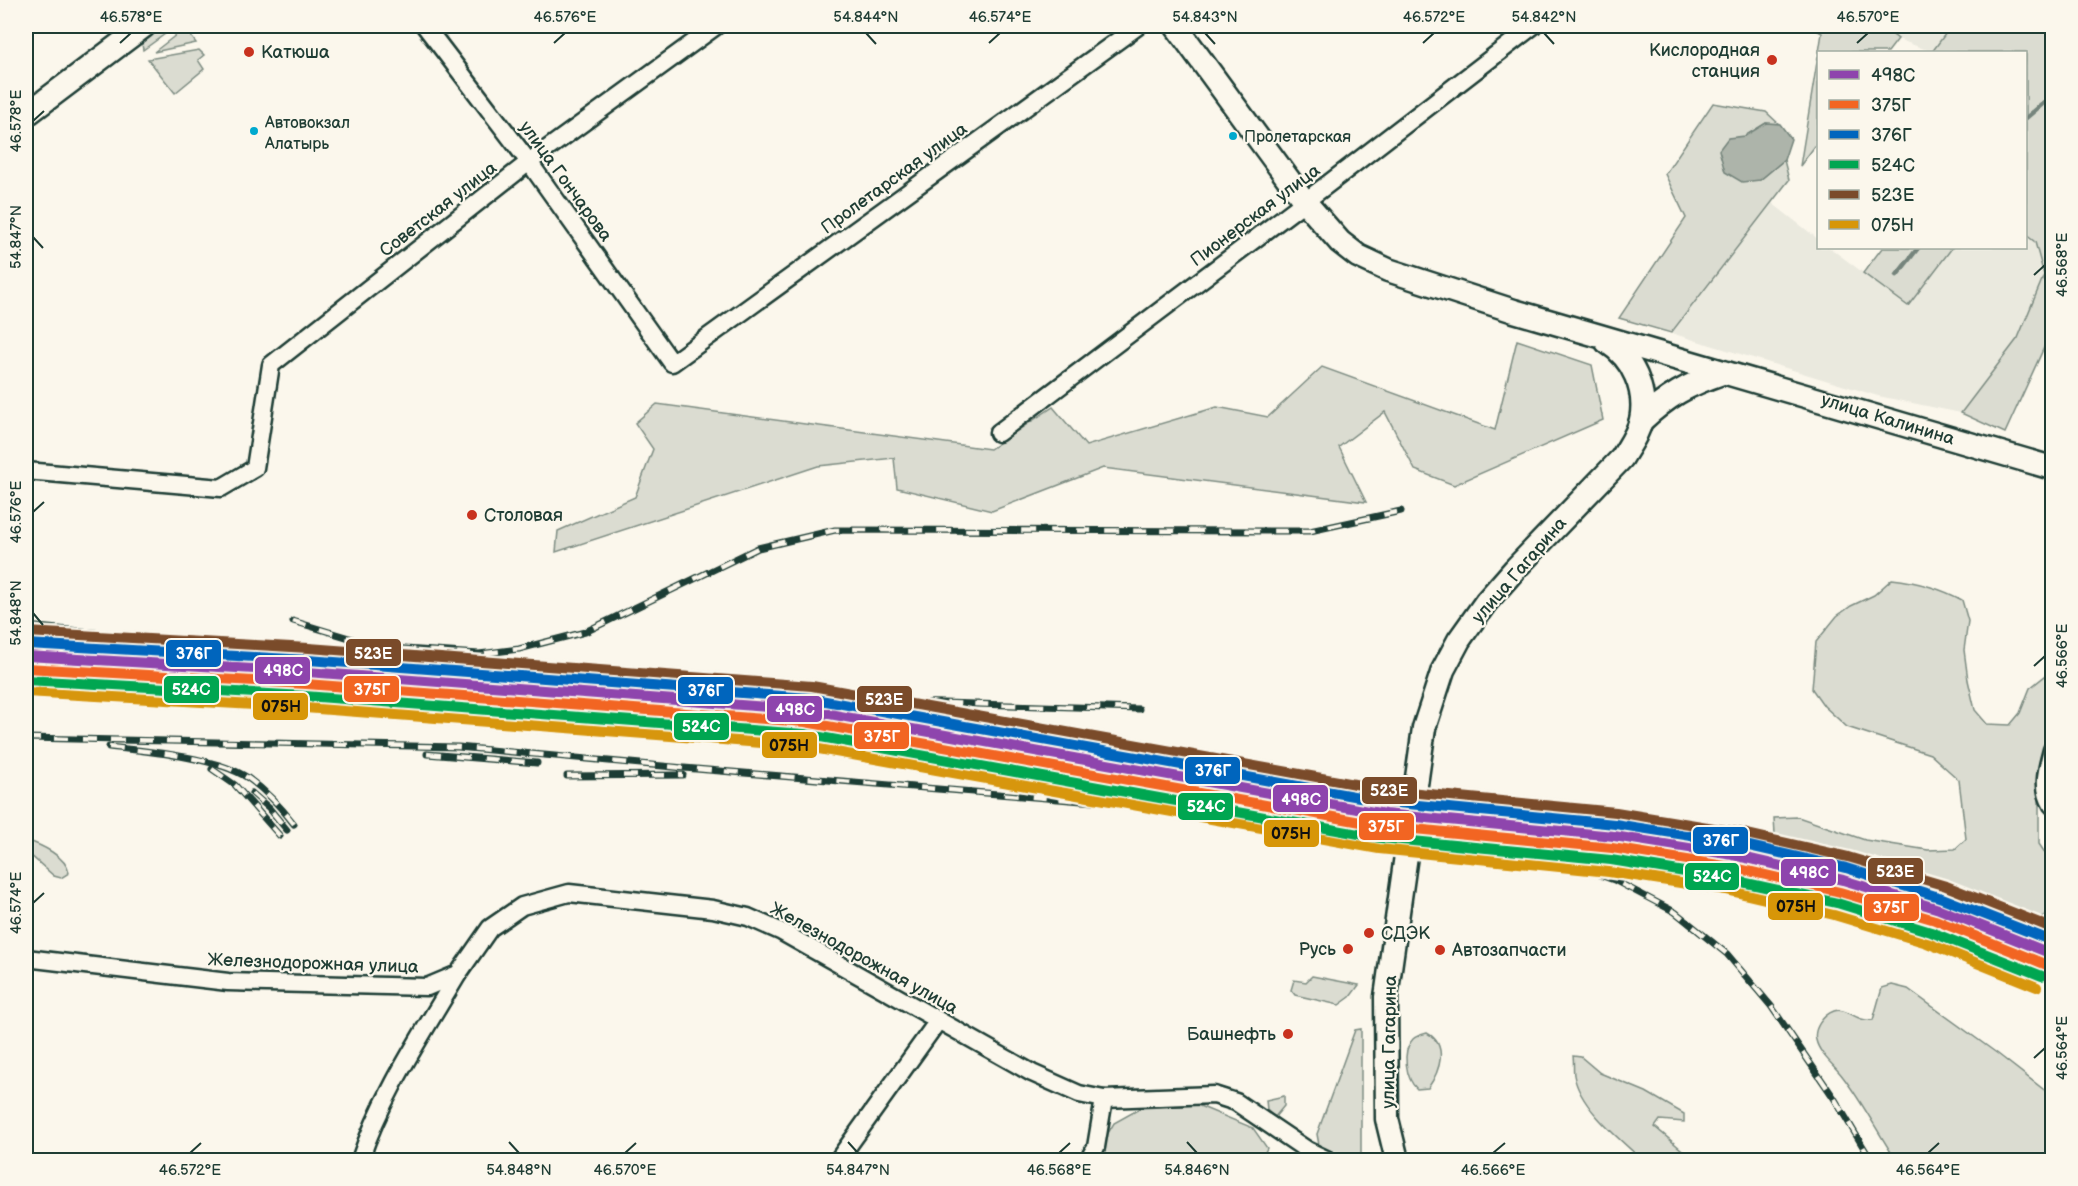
<svg xmlns="http://www.w3.org/2000/svg" width="2078" height="1186" viewBox="0 0 2078 1186" font-family="'Balsamiq Sans',sans-serif">
	<style>
		.built { fill: #eae9de }
		.green { fill: #dbdcd1; stroke: #7d8c82; stroke-width: 1.5 }
		.water { fill: #adb4aa; stroke: #74847b; stroke-width: 1.5 }
		.lines { fill: none; stroke-linecap: round; stroke-linejoin: round }
		.stream { stroke: #74847b; stroke-width: 4.5 }
		.street-casing { stroke: #1f3d34; stroke-width: 21 }
		.secondary-casing { stroke: #1f3d34; stroke-width: 27 }
		.street { stroke: #fbf7ec; stroke-width: 16 }
		.secondary { stroke: #fbf7ec; stroke-width: 22 }
		.rail-casing { stroke: #1f3d34; stroke-width: 7 }
		.rail { stroke: #fbf7ec; stroke-width: 4.5; stroke-dasharray: 14; stroke-linecap: butt }
		.rail-1-casing { stroke: #fbf7ec; stroke-width: 15 }
		.rail-2-casing { stroke: #fbf7ec; stroke-width: 15 }
		.rail-3-casing { stroke: #fbf7ec; stroke-width: 15 }
		.rail-4-casing { stroke: #fbf7ec; stroke-width: 15 }
		.rail-5-casing { stroke: #fbf7ec; stroke-width: 15 }
		.rail-6-casing { stroke: #fbf7ec; stroke-width: 15 }
		.rail-1 { stroke: #8e44ad; stroke-width: 10 }
		.rail-2 { stroke: #f26522; stroke-width: 10 }
		.rail-3 { stroke: #0065bd; stroke-width: 10 }
		.rail-4 { stroke: #00a651; stroke-width: 10 }
		.rail-5 { stroke: #7a4b2a; stroke-width: 10 }
		.rail-6 { stroke: #d79608; stroke-width: 10 }
		.ticks { fill: none; stroke: #1f3d34; stroke-width: 2 }
		.poi-dot { fill: #c8321e; stroke: #fbf7ec; stroke-width: 2 }
		.bus-dot { fill: #00a9ce; stroke: #fbf7ec; stroke-width: 2 }
		.labels { text-anchor: middle; stroke-width: 4.5; stroke-linejoin: round; paint-order: stroke }
		.bus-label { font-size: 16px; fill: #1f3d34; stroke: #fbf7ec; text-anchor: start }
		.poi-label { font-size: 18px; fill: #1f3d34; stroke: #fbf7ec; text-anchor: start }
		.street-label { font-size: 18px; fill: #1f3d34; stroke: #fbf7ec }
		.line-badge { stroke: #fbf7ec; stroke-width: 2 }
		.badge-label { font-size: 16px; text-anchor: middle; font-weight: bold; fill: #fff }
		.pale-badge-label { font-size: 16px; text-anchor: middle; font-weight: bold; fill: #111 }
		.neatline { fill: none; stroke: #1f3d34; stroke-width: 2 }
		.ticks-label { font-size: 15px; text-anchor: middle; fill: #1f3d34 }
	</style>
	<rect width="100%" height="100%" fill="#fbf7ec"/>
	<filter id="ink" filterUnits="userSpaceOnUse"><feTurbulence type="fractalNoise" baseFrequency=".0167" numOctaves="2"/><feDisplacementMap in="SourceGraphic" scale="12" xChannelSelector="R" yChannelSelector="G"/><feConvolveMatrix kernelMatrix="1 2 1 2 8 2 1 2 1" color-interpolation-filters="sRGB"/></filter>
	<g filter="url(#ink)">
		<g class="built">
			<polygon points="1881,26 1951,26 1932,52 1898,39"/>
			<polygon points="1772,203 1818,239 1818,248 1830,248 1908,306 1952,248 2026,248 2026,235 2035,242 2044,275 2018,338 1961,413 1878,396 1671,333"/>
		</g>
		<g class="green">
			<polygon points="157,26 176,26 143,50 141,38"/>
			<polygon points="1809,26 1881,26 1898,39 1888,52 1819,52 1822,33"/>
			<polygon points="1951,26 2052,26 2052,330 2005,433 1961,413 2018,338 2044,275 2035,242 2026,235 2026,52 1932,52"/>
			<polygon points="185,28 196,43 154,52"/>
			<polygon points="199,50 204,55 198,60 204,69 175,93 148,59"/>
			<polygon points="1818,56 1818,142 1800,166"/>
			<polygon points="1713,103 1766,112 1779,124 1766,123 1745,136 1760,180 1784,160 1789,180 1671,333 1619,318 1686,218 1665,174"/>
			<polygon points="1882,248 1952,248 1908,306 1863,273"/>
			<polygon points="1517,340 1592,365 1603,420 1454,485 1415,470 1385,412 1339,447 1366,502 1103,468 992,511 897,488 894,458 818,466 556,552 558,531 635,497 653,449 635,423 657,404 990,449 1053,407 1086,446 1217,407 1268,417 1322,367 1495,430"/>
			<path d="M1892,579C1918,582 1940,588 1962,600L1968,621L1964,650L1968,680L1975,710L1987,724L2010,725L2020,713L2030,688L2050,672L2052,676V735L2039,785V844L2052,863V901L2045,916L2031,918L1891,867L1855,857L1809,850L1775,834L1774,818L1798,817L1865,840L1928,850L1955,849L1966,839L1959,780L1930,754L1847,727L1824,706L1812,689L1816,642L1837,616L1851,606L1874,595Z"/>
			<path d="M26,840C41,845 66,856 69,873L61,878L54,876L30,855L26,853Z"/>
			<polygon points="1312,976 1359,985 1350,997 1339,1005 1295,995 1291,990 1294,980 1306,982"/>
			<path d="M1892,985L1908,989L1998,1054L2052,1096V1160H1896C1878,1133 1863,1103 1843,1077C1835,1066 1819,1054 1816,1040C1813,1029 1823,1015 1834,1011C1847,1007 1858,1023 1873,1020L1882,988Z"/>
			<path d="M1361,1029V1160C1341,1160 1334,1159 1319,1145L1317,1134L1355,1030Z"/>
			<path d="M1427,1033C1449,1045 1440,1071 1428,1088L1417,1089C1406,1079 1401,1051 1413,1039C1416,1036 1423,1034 1427,1033Z"/>
			<path d="M1573,1056L1581,1057L1600,1073L1646,1092L1684,1114V1122L1660,1120L1655,1127L1694,1160H1639V1157C1617,1137 1579,1106 1574,1075C1573,1069 1574,1062 1573,1056Z"/>
			<polygon points="1284,1096 1284,1106 1274,1118 1267,1110 1266,1100"/>
			<polygon points="1197,1105 1253,1128 1267,1148 1261,1160 1092,1160 1114,1123 1141,1108"/>
		</g>
		<polygon class="water" points="1766,123 1780,124 1791,139 1784,160 1760,180 1742,182 1725,172 1719,150 1728,138 1745,136"/>
		<g class="lines">
			<g class="stream">
				<polyline points="2026,118 2052,96"/>
				<polyline points="1897,275 1918,248"/>
			</g>
			<g class="street-casing">
				<g id="street">
					<polyline points="425,26 529,162 672,363 1138,26"/>
					<polyline points="998,433 1328,184 1533,26"/>
					<polyline points="26,471 221,488 255,468 271,365 529,162 716,26"/>
					<path d="M2052,750C2047,769 2041,787 2052,805"/>
					<polyline points="26,958 228,982 427,987 458,974 490,928 522,906 569,893 713,909 748,917 782,932 1032,1073 1079,1094 1104,1099 1214,1095 1236,1102 1307,1150 1328,1160"/>
					<path d="M360,1160C382,1094 422,1035 458,974"/>
					<polyline points="838,1160 938,1021"/>
					<polyline points="1088,1160 1096,1147 1104,1099"/>
				</g>
			</g>
			<g class="secondary-casing">
				<g id="secondary">
					<polyline points="1176,26 1305,202 1340,242 1358,256 1388,270 1514,311 2052,468"/>
					<polyline points="26,115 144,26"/>
					<path d="M1641,421C1668,396 1687,385 1722,373"/>
					<path d="M1397,1160L1387,1119L1386,997L1424,728L1443,670L1459,640L1486,602L1515,569L1622,458C1629,446 1638,434 1641,420C1647,390 1633,358 1607,342"/>
				</g>
			</g>
			<use href="#street" class="street"/>
			<use href="#secondary" class="secondary"/>
			<g class="rail-casing">
				<g id="rail">
					<polyline points="293,621 369,644 390,648 479,654 519,649 585,632 758,548 835,530 1310,531 1401,511"/>
					<polyline points="26,626 280,649 673,676 844,700 1139,709"/>
					<polyline points="445,668 488,675"/>
					<polyline points="26,738 458,747 684,768 1445,831 1632,853 1769,876 1894,907 2011,951 2052,971"/>
					<path d="M109,747C146,751 217,757 248,778C266,791 281,807 294,824"/>
					<polyline points="427,754 537,763"/>
					<polyline points="212,769 235,785 280,836"/>
					<polyline points="567,776 683,775"/>
					<polyline points="252,793 269,808 287,830"/>
					<polyline points="1516,847 1533,851 1614,880 1675,912 1727,954 1771,1006 1834,1098 1871,1160"/>
				</g>
			</g>
			<use href="#rail" class="rail"/>
			<g class="rail-1-casing">
				<polyline id="rail-1" points="26,656 307,672 807,710 1385,814 1614,836 1733,855 1843,880 1939,909 2052,954"/>
			</g>
			<g class="rail-2-casing">
				<polyline id="rail-2" points="26,668 306,684 805,722 1383,826 1612,848 1731,867 1840,892 1935,920 2047,965"/>
			</g>
			<g class="rail-3-casing">
				<polyline id="rail-3" points="27,644 308,660 809,698 1387,802 1615,824 1736,843 1846,868 1942,898 2052,941"/>
			</g>
			<g class="rail-4-casing">
				<polyline id="rail-4" points="26,680 305,696 804,734 1381,838 1611,860 1728,879 1837,903 1931,932 2042,976"/>
			</g>
			<g class="rail-5-casing">
				<polyline id="rail-5" points="27,632 309,648 812,686 1388,790 1616,812 1738,832 1848,857 1946,886 2052,928"/>
			</g>
			<g class="rail-6-casing">
				<polyline id="rail-6" points="26,692 305,708 802,746 1379,849 1609,872 1726,890 1834,915 1927,943 2037,987"/>
			</g>
			<use href="#rail-1" class="rail-1"/>
			<use href="#rail-2" class="rail-2"/>
			<use href="#rail-3" class="rail-3"/>
			<use href="#rail-4" class="rail-4"/>
			<use href="#rail-5" class="rail-5"/>
			<use href="#rail-6" class="rail-6"/>
		</g>
	</g>
	<path class="ticks" d="M866,33L876,44M1205,33L1215,44M1544,33L1554,44M120,43L131,33M554,43L565,33M989,43L1000,33M1423,43L1434,33M1857,43L1868,33M33,121L44,111M33,237L43,248M2034,275L2045,265M33,512L44,502M33,613L43,625M2034,666L2045,656M33,903L44,893M2034,1058L2045,1048M509,1142L519,1153M848,1142L858,1153M1187,1142L1197,1153M190,1153L201,1143M625,1153L636,1143M1059,1153L1070,1143M1493,1153L1505,1143M1928,1153L1939,1143"/>
	<g class="poi-dot">
		<circle cx="249" cy="52" r="6"/>
		<circle cx="1772" cy="60" r="6"/>
		<circle cx="472" cy="515" r="6"/>
		<circle cx="1369" cy="933" r="6"/>
		<circle cx="1348" cy="949" r="6"/>
		<circle cx="1440" cy="950" r="6"/>
		<circle cx="1288" cy="1034" r="6"/>
	</g>
	<g class="bus-dot">
		<circle cx="254" cy="131" r="5"/>
		<circle cx="1233" cy="136" r="5"/>
	</g>
	<g class="labels">
		<g class="bus-label">
			<text x="265" y="128">Автовокзал<tspan x="265" dy="21">Алатырь</tspan></text>
			<text x="1244" y="142">Пролетарская</text>
		</g>
		<g class="poi-label">
			<text x="1760" y="56" text-anchor="end">Кислородная<tspan x="1760" dy="21">станция</tspan></text>
			<text x="261" y="58">Катюша</text>
			<text x="484" y="521">Столовая</text>
			<text x="1381" y="939">СДЭК</text>
			<text x="1336" y="955" text-anchor="end">Русь</text>
			<text x="1452" y="956">Автозапчасти</text>
			<text x="1276" y="1040" text-anchor="end">Башнефть</text>
		</g>
		<g class="street-label">
			<text transform="translate(894 178) rotate(-36)" y="6">Пролетарская улица</text>
			<text transform="translate(566 181) rotate(54)" y="6">улица Гончарова</text>
			<text transform="translate(438 209) rotate(-38)" y="6">Советская улица</text>
			<text transform="translate(1255 215) rotate(-37)" y="6">Пионерская улица</text>
			<text transform="translate(1888 419) rotate(17)" y="6">улица Калинина</text>
			<text transform="translate(1519 570) rotate(-49)" y="6">улица Гагарина</text>
			<text transform="translate(864 958) rotate(29)" y="6">Железнодорожная улица</text>
			<text transform="translate(313 963) rotate(2)" y="6">Железнодорожная улица</text>
			<text transform="translate(1389 1042) rotate(-89)" y="6">улица Гагарина</text>
		</g>
	</g>
	<g class="line-badge">
		<rect x="345" y="638" width="57" height="29" rx="6" fill="#7a4b2a"/>
		<rect x="165" y="639" width="57" height="29" rx="6" fill="#0065bd"/>
		<rect x="254" y="656" width="57" height="29" rx="6" fill="#8e44ad"/>
		<rect x="343" y="675" width="57" height="28" rx="6" fill="#f26522"/>
		<rect x="163" y="675" width="57" height="29" rx="6" fill="#00a651"/>
		<rect x="677" y="676" width="57" height="29" rx="6" fill="#0065bd"/>
		<rect x="856" y="685" width="57" height="28" rx="6" fill="#7a4b2a"/>
		<rect x="252" y="692" width="57" height="29" rx="6" fill="#d79608"/>
		<rect x="766" y="695" width="57" height="28" rx="6" fill="#8e44ad"/>
		<rect x="673" y="712" width="57" height="29" rx="6" fill="#00a651"/>
		<rect x="853" y="721" width="57" height="29" rx="6" fill="#f26522"/>
		<rect x="761" y="731" width="57" height="28" rx="6" fill="#d79608"/>
		<rect x="1184" y="756" width="57" height="29" rx="6" fill="#0065bd"/>
		<rect x="1361" y="776" width="57" height="29" rx="6" fill="#7a4b2a"/>
		<rect x="1272" y="784" width="57" height="29" rx="6" fill="#8e44ad"/>
		<rect x="1177" y="792" width="57" height="29" rx="6" fill="#00a651"/>
		<rect x="1358" y="812" width="57" height="29" rx="6" fill="#f26522"/>
		<rect x="1263" y="819" width="57" height="29" rx="6" fill="#d79608"/>
		<rect x="1692" y="826" width="57" height="29" rx="6" fill="#0065bd"/>
		<rect x="1867" y="857" width="57" height="28" rx="6" fill="#7a4b2a"/>
		<rect x="1780" y="858" width="57" height="29" rx="6" fill="#8e44ad"/>
		<rect x="1684" y="862" width="56" height="29" rx="6" fill="#00a651"/>
		<rect x="1767" y="892" width="57" height="29" rx="6" fill="#d79608"/>
		<rect x="1863" y="893" width="57" height="29" rx="6" fill="#f26522"/>
	</g>
	<g class="badge-label">
		<text x="373" y="659">523Е</text>
		<text x="194" y="659">376Г</text>
		<text x="283" y="676">498С</text>
		<text x="372" y="695">375Г</text>
		<text x="191" y="695">524С</text>
		<text x="706" y="696">376Г</text>
		<text x="884" y="705">523Е</text>
		<text x="795" y="715">498С</text>
		<text x="701" y="732">524С</text>
		<text x="882" y="742">375Г</text>
		<text x="1213" y="776">376Г</text>
		<text x="1389" y="796">523Е</text>
		<text x="1301" y="805">498С</text>
		<text x="1206" y="812">524С</text>
		<text x="1386" y="832">375Г</text>
		<text x="1721" y="846">376Г</text>
		<text x="1895" y="877">523Е</text>
		<text x="1809" y="878">498С</text>
		<text x="1712" y="882">524С</text>
		<text x="1891" y="913">375Г</text>
	</g>
	<g class="pale-badge-label">
		<text x="281" y="712">075Н</text>
		<text x="789" y="751">075Н</text>
		<text x="1291" y="839">075Н</text>
		<text x="1796" y="912">075Н</text>
	</g>
	<rect width="2078" height="1186" fill="none" stroke="#fbf7ec" stroke-width="66"/>
	<rect x="1817" y="51" width="210" height="198" fill="#fbf7ec" stroke="#a3ada2" stroke-width="1.5"/>
	<rect x="1829" y="70" width="30" height="9" fill="#8e44ad" stroke="#a3ada2" stroke-width="1.5"/>
	<text x="1871" y="81" font-size="18" fill="#1f3d34">498С</text>
	<rect x="1829" y="100" width="30" height="9" fill="#f26522" stroke="#a3ada2" stroke-width="1.5"/>
	<text x="1871" y="111" font-size="18" fill="#1f3d34">375Г</text>
	<rect x="1829" y="130" width="30" height="9" fill="#0065bd" stroke="#a3ada2" stroke-width="1.5"/>
	<text x="1871" y="141" font-size="18" fill="#1f3d34">376Г</text>
	<rect x="1829" y="160" width="30" height="9" fill="#00a651" stroke="#a3ada2" stroke-width="1.5"/>
	<text x="1871" y="171" font-size="18" fill="#1f3d34">524С</text>
	<rect x="1829" y="190" width="30" height="9" fill="#7a4b2a" stroke="#a3ada2" stroke-width="1.5"/>
	<text x="1871" y="201" font-size="18" fill="#1f3d34">523Е</text>
	<rect x="1829" y="220" width="30" height="9" fill="#d79608" stroke="#a3ada2" stroke-width="1.5"/>
	<text x="1871" y="231" font-size="18" fill="#1f3d34">075Н</text>
	<rect x="33" y="33" width="2012" height="1120" class="neatline"/>
	<g class="ticks-label">
		<text x="131" y="22">46.578°E</text>
		<text x="565" y="22">46.576°E</text>
		<text x="866" y="22">54.844°N</text>
		<text x="1000" y="22">46.574°E</text>
		<text x="1205" y="22">54.843°N</text>
		<text x="1434" y="22">46.572°E</text>
		<text x="1544" y="22">54.842°N</text>
		<text x="1868" y="22">46.570°E</text>
		<text transform="translate(16 121) rotate(-90)" y="5">46.578°E</text>
		<text transform="translate(16 237) rotate(-90)" y="5">54.847°N</text>
		<text transform="translate(2062 265) rotate(-90)" y="5">46.568°E</text>
		<text transform="translate(16 512) rotate(-90)" y="5">46.576°E</text>
		<text transform="translate(16 613) rotate(-90)" y="5">54.848°N</text>
		<text transform="translate(2062 656) rotate(-90)" y="5">46.566°E</text>
		<text transform="translate(16 903) rotate(-90)" y="5">46.574°E</text>
		<text transform="translate(2062 1048) rotate(-90)" y="5">46.564°E</text>
		<text x="190" y="1175">46.572°E</text>
		<text x="519" y="1175">54.848°N</text>
		<text x="625" y="1175">46.570°E</text>
		<text x="858" y="1175">54.847°N</text>
		<text x="1059" y="1175">46.568°E</text>
		<text x="1197" y="1175">54.846°N</text>
		<text x="1493" y="1175">46.566°E</text>
		<text x="1928" y="1175">46.564°E</text>
	</g>
</svg>
